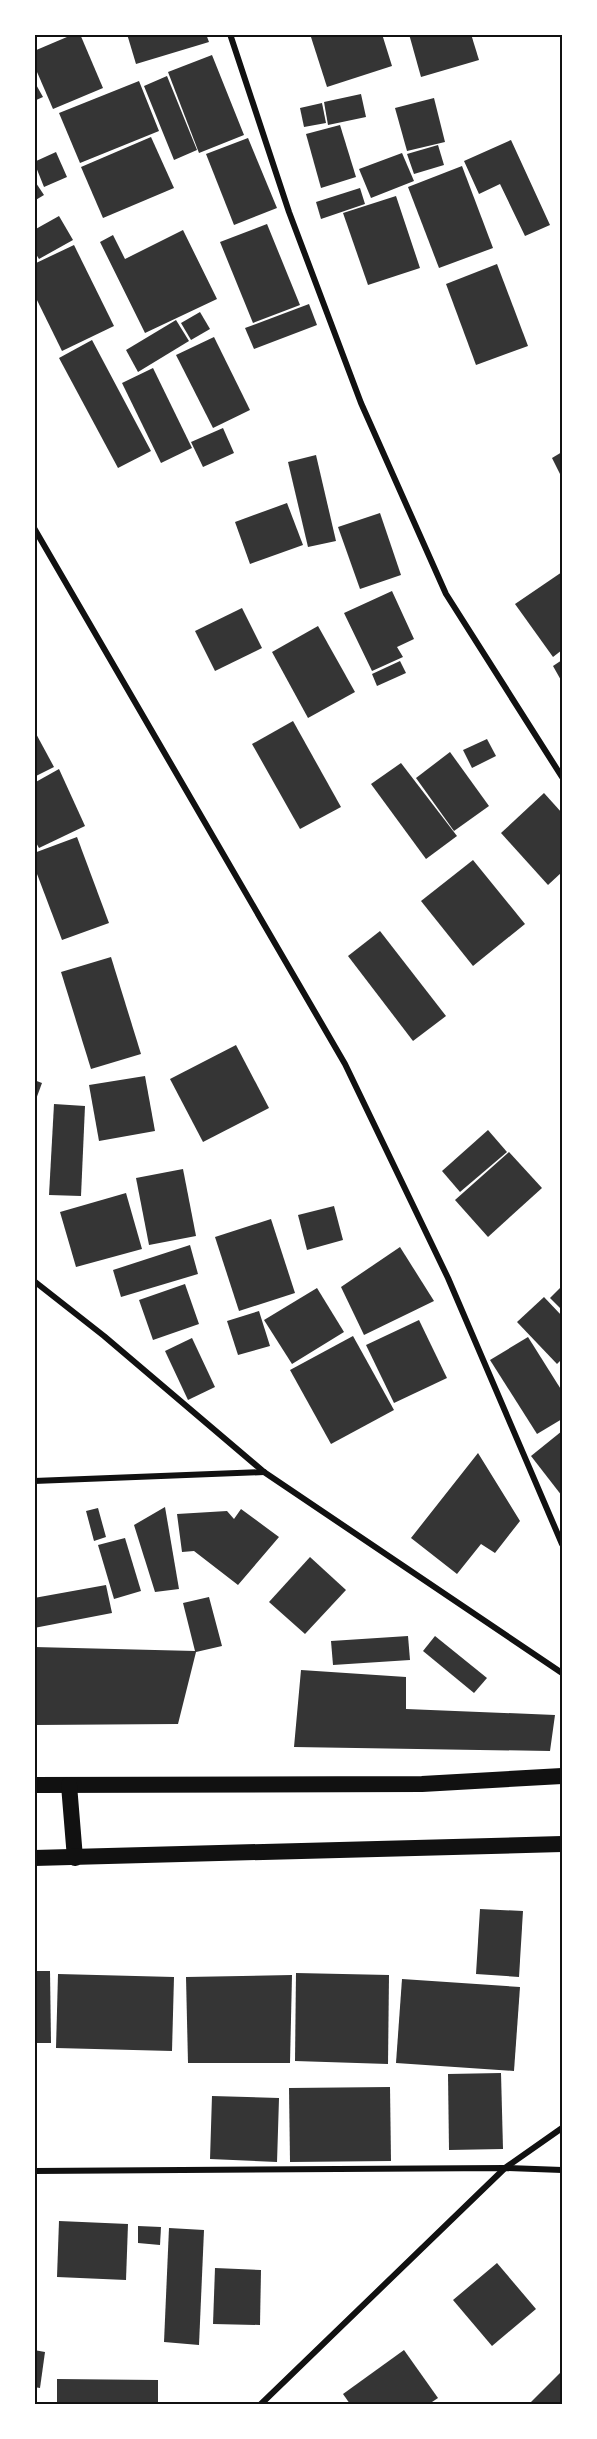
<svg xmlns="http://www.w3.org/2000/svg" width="597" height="2439" viewBox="0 0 597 2439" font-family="Poppins,sans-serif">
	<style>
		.building { fill: #353535 }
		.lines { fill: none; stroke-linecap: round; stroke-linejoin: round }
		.minor { stroke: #111; stroke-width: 6 }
		.trunk { stroke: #111; stroke-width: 16 }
		.neatline { fill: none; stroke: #111; stroke-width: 2 }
	</style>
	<rect width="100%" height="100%" fill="#fff"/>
	<g class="building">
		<polygon points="74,34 80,34 103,88 53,109 34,65 34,51"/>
		<polygon points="127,34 206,34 209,42 136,64"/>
		<polygon points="310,34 382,34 392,66 327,87"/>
		<polygon points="409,34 471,34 479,60 421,77"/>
		<polygon points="212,55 244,135 199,153 168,72"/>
		<polygon points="167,76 197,150 174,160 144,86"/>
		<polygon points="34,81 43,97 34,101"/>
		<polygon points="139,81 159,131 80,163 59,113"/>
		<polygon points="361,94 366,117 328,125 324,102"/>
		<polygon points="434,98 445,142 407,151 395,108"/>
		<polygon points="322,103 326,123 304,127 300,108"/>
		<polygon points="340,125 356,177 321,188 306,134"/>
		<polygon points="151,137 174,188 103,218 81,167"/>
		<polygon points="248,138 277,208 234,225 206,154"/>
		<polygon points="511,140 550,225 525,236 500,184 479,194 464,161"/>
		<polygon points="438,145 444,165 414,174 407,154"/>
		<polygon points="56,152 67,177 44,187 34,162"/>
		<polygon points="402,153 414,181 371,198 359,169"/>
		<polygon points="462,166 493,248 439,268 408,187"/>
		<polygon points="34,180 44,195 34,201"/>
		<polygon points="360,188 365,204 321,219 316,202"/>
		<polygon points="396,196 420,268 368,285 343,213"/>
		<polygon points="59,216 73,240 39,259 34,251 34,230"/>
		<polygon points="267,224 300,305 253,323 220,242"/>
		<polygon points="183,230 217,299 145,333 100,242 113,235 125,259"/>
		<polygon points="74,245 114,326 62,351 34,294 34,264"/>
		<polygon points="497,264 528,346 476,365 446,284"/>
		<polygon points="309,304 317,325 254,349 245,328"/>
		<polygon points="200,312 210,329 191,340 181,323"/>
		<polygon points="176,320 189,341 138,372 126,350"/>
		<polygon points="214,337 250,410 213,428 176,355"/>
		<polygon points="92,340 151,451 118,468 59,358"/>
		<polygon points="153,368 192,448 161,463 122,383"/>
		<polygon points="223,428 234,453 203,467 191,442"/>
		<polygon points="562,452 562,478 552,458"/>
		<polygon points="316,455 336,541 308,547 288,462"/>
		<polygon points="287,503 303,545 250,564 235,522"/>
		<polygon points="380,513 401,575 360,589 338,527"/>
		<polygon points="562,572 562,650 553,657 515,604"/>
		<polygon points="392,591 414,639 397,647 403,657 372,671 344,613"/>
		<polygon points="242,608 262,648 215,671 195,631"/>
		<polygon points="318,626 355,692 308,718 272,652"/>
		<polygon points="562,660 562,682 553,666"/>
		<polygon points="400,661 406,673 377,686 372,674"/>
		<polygon points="293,721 341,807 300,829 252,744"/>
		<polygon points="34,730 54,767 34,777"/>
		<polygon points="487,739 496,756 472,768 463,750"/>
		<polygon points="450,752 489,806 454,831 416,778"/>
		<polygon points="401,763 457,836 426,859 371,784"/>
		<polygon points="59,769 85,826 39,848 34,839 34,783"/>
		<polygon points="544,793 562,813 562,872 548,885 501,833"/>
		<polygon points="77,837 109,923 62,940 34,866 34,853"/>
		<polygon points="473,860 525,924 473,966 421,901"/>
		<polygon points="380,931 446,1016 413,1041 348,956"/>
		<polygon points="111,957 141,1054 91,1069 61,972"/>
		<polygon points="236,1045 269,1108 203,1142 170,1079"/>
		<polygon points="145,1076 155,1131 99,1141 89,1085"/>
		<polygon points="34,1080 42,1083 35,1102 34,1102"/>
		<polygon points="54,1104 85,1106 81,1196 49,1195"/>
		<polygon points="488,1130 507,1152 460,1192 442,1171"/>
		<polygon points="509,1152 542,1188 488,1237 455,1200"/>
		<polygon points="183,1169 196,1236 149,1245 136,1178"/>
		<polygon points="126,1193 142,1249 76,1267 60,1212"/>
		<polygon points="334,1206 343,1240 307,1250 298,1215"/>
		<polygon points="271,1219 295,1293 239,1311 215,1237"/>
		<polygon points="190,1245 198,1274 121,1297 113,1270"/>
		<polygon points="400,1247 434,1301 364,1335 341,1287"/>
		<polygon points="185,1284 199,1324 153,1340 139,1300"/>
		<polygon points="562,1286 562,1310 550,1298"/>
		<polygon points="317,1288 344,1332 292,1364 264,1320"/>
		<polygon points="544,1297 562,1316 562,1359 557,1364 517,1322"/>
		<polygon points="259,1311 270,1346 238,1355 227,1321"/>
		<polygon points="419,1320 447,1378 394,1403 366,1345"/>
		<polygon points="353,1336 394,1410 331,1444 290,1370"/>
		<polygon points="528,1337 562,1391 562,1419 537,1434 490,1360"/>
		<polygon points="192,1338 215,1387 188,1400 165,1351"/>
		<polygon points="562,1431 562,1496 531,1456"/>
		<polygon points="478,1453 520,1521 495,1553 481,1544 457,1574 411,1538"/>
		<polygon points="165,1507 179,1589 155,1592 134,1525"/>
		<polygon points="98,1508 106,1537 94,1541 86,1511"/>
		<polygon points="241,1509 279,1537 238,1585 194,1551 182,1552 177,1514 227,1511 234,1519"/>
		<polygon points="125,1538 141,1591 114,1599 98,1545"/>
		<polygon points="310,1557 346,1590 305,1634 269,1602"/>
		<polygon points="106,1585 112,1613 34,1628 34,1598"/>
		<polygon points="209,1597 222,1646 196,1652 178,1724 34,1725 34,1647 195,1651 183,1603"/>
		<polygon points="408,1636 410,1660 333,1665 331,1641"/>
		<polygon points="435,1636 487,1678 474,1693 423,1651"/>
		<polygon points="301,1670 406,1677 406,1709 555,1715 550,1751 294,1747"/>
		<polygon points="480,1909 523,1911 519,1977 476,1974"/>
		<polygon points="34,1971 50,1971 51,2043 34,2043"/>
		<polygon points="296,1973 389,1975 388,2064 295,2061"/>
		<polygon points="58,1974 174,1977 172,2051 56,2048"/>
		<polygon points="292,1975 290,2063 188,2063 186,1977"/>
		<polygon points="402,1979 520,1987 514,2071 396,2063"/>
		<polygon points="501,2073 503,2149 449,2150 448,2074"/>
		<polygon points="390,2087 391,2161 290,2162 289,2088"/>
		<polygon points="212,2096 279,2098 277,2162 210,2159"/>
		<polygon points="59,2221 128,2224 126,2280 57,2277"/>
		<polygon points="138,2226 161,2227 160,2245 138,2243"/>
		<polygon points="169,2228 204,2230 199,2345 164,2342"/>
		<polygon points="497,2263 536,2309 492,2346 453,2300"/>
		<polygon points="215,2268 261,2270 260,2325 213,2324"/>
		<polygon points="34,2350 45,2352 40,2388 34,2387"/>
		<polygon points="404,2350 438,2398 429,2404 350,2404 343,2394"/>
		<polygon points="562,2371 562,2404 533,2404 531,2402"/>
		<polygon points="57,2379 158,2380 158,2404 57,2404"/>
	</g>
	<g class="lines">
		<g class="minor">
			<polyline points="230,34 289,212 361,403 446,594 562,777"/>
			<polyline points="34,528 345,1064 448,1278 562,1544"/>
			<polyline points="34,1281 104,1336 264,1472 562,1673"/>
			<polyline points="34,1481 264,1472"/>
			<polyline points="34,2171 505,2168 562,2170"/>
			<polyline points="261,2404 505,2168 562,2128"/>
		</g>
		<g class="trunk">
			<polyline points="34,1785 422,1784 562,1776"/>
			<polyline points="69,1785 75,1858"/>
			<polyline points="34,1858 562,1844"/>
		</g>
	</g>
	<rect width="597" height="2439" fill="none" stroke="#ffffff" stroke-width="72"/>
	<rect x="36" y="36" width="525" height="2367" class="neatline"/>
</svg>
